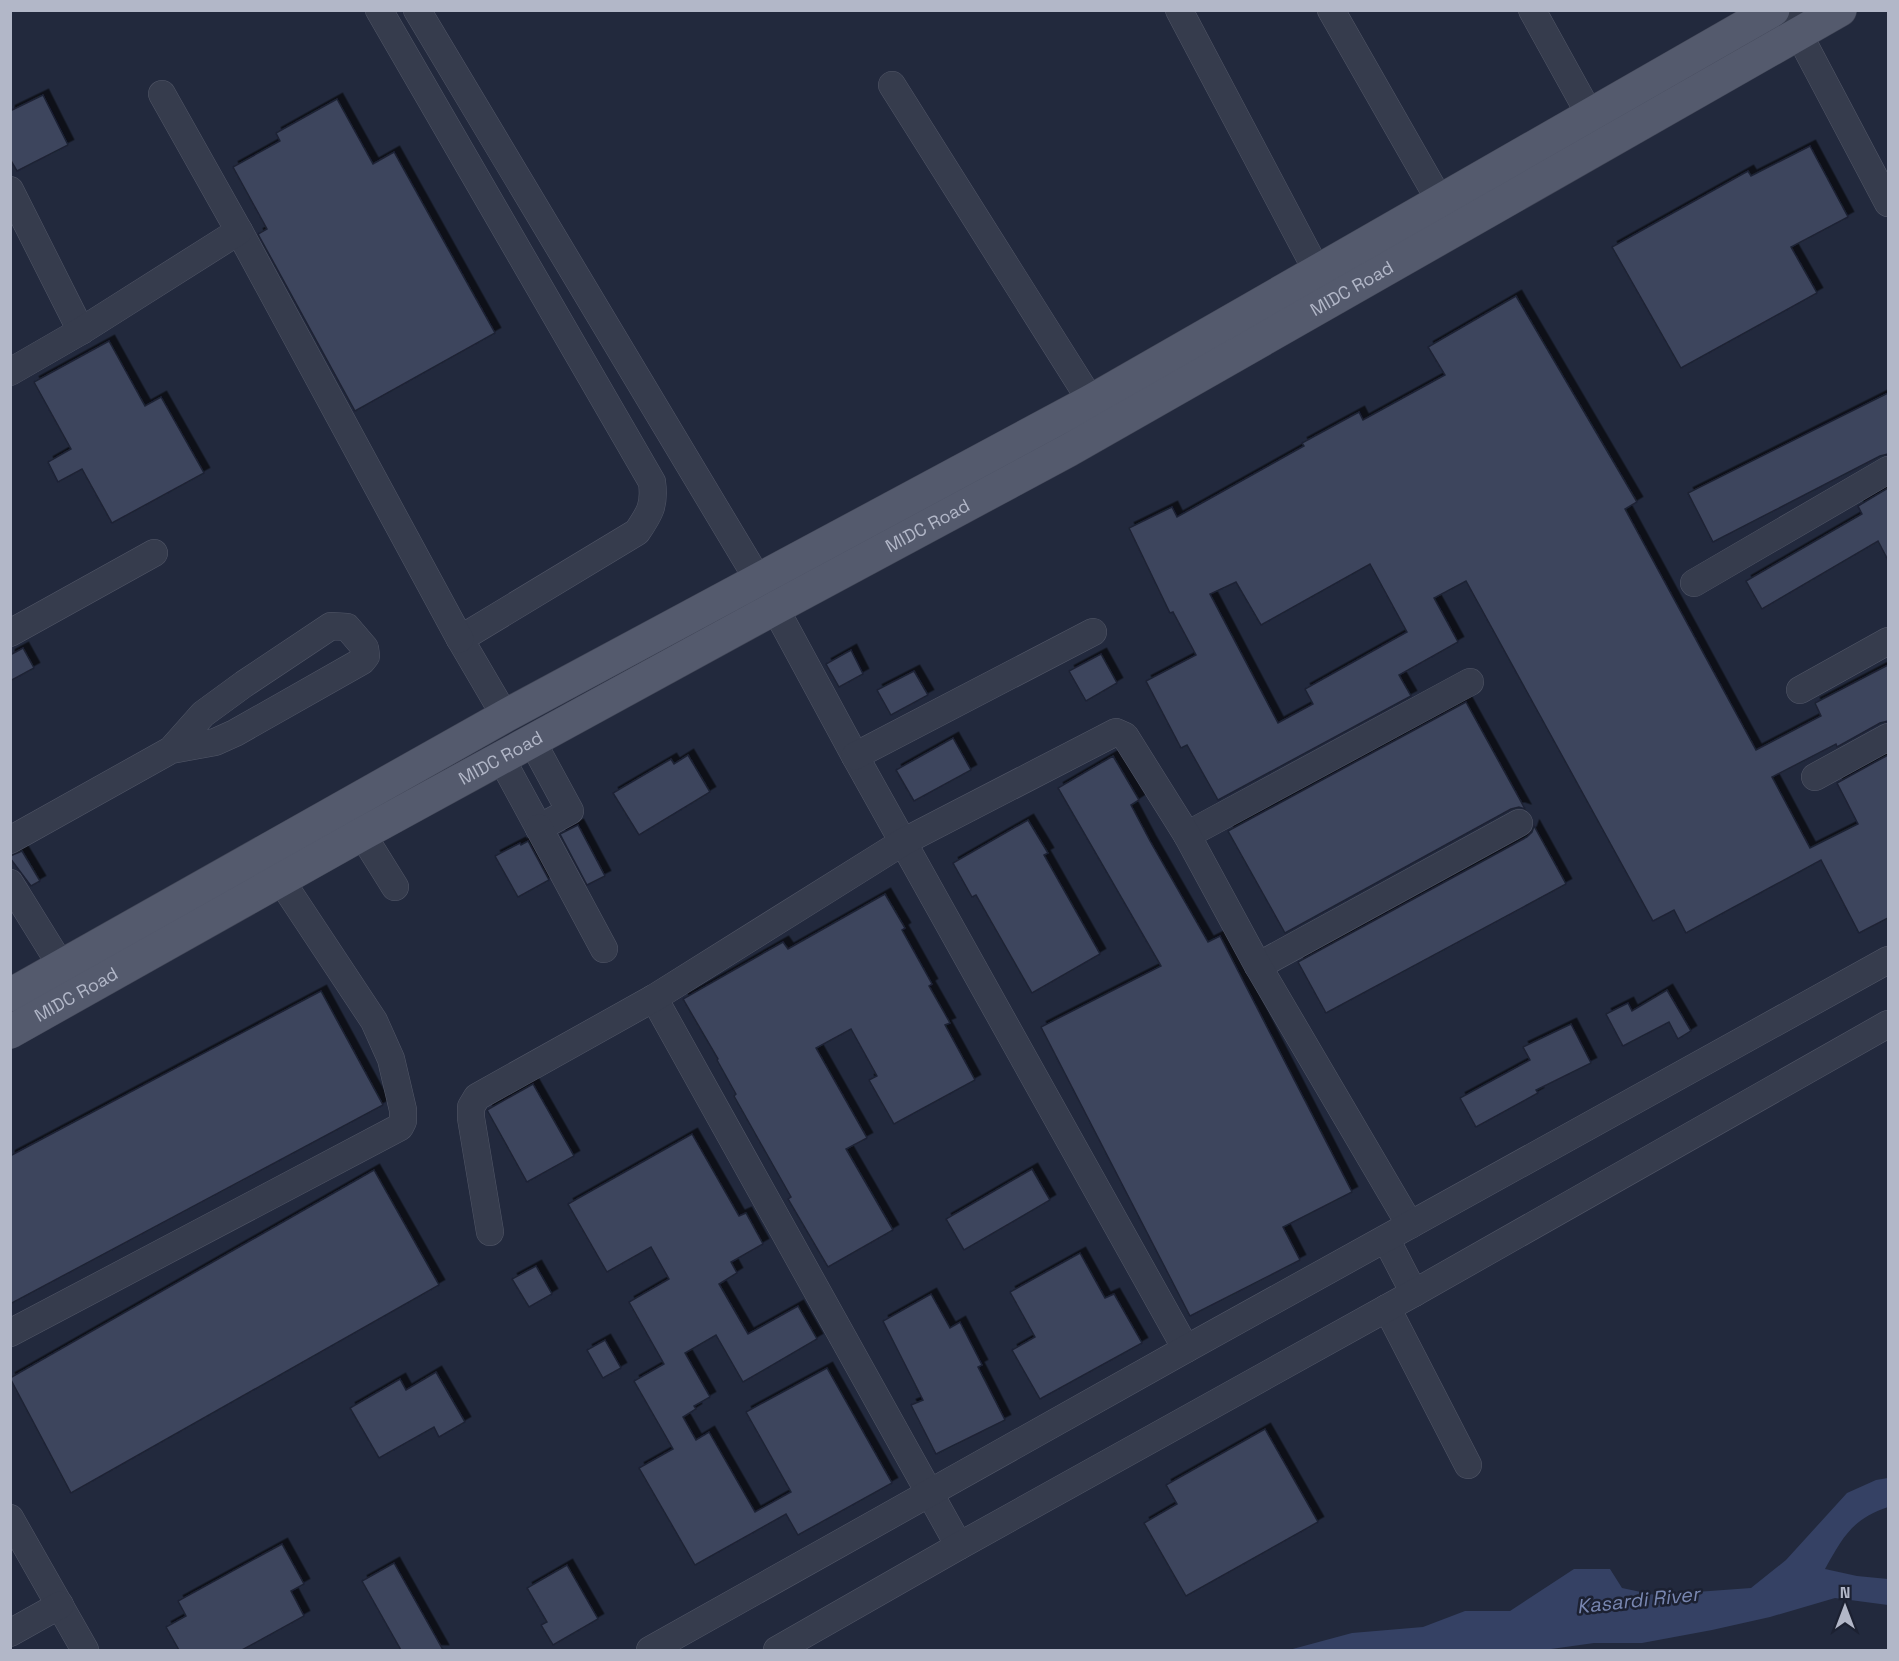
<svg xmlns="http://www.w3.org/2000/svg" width="1899" height="1661" viewBox="0 0 1899 1661" font-family="'Space Grotesk',sans-serif">
	<style>
		.water { fill: #354164 }
		.building { fill: #3e455d; stroke: #1e2334; stroke-width: 1.5; fill-rule: evenodd; filter: url(#shadow) }
		.lines { fill: none; stroke-linecap: round; stroke-linejoin: round }
		.minor-casing { stroke: #525768; stroke-width: 28 }
		.major-casing { stroke: #404556; stroke-width: 34 }
		.minor { stroke: #363c4d; stroke-width: 27 }
		.major { stroke: #545a6d; stroke-width: 33 }
		.labels { text-anchor: middle; stroke-width: 5; stroke-linejoin: round; paint-order: stroke }
		.street-label { font-size: 18px; fill: #b2b7c8; stroke: #1c2132 }
		.water-label { font-size: 20px; font-style: italic; fill: #7987b1; stroke: #1c2132 }
	</style>
	<defs>
		<filter id="shadow"><feDropShadow dx="5.5" dy="-5.5" stdDeviation="0" flood-color="#0009"/></filter>
	</defs>
	<rect width="100%" height="100%" fill="#22293d"/>
	<path class="water" d="M1888,1478V1507C1852,1519 1843,1537 1825,1569L1857,1576L1888,1579V1605L1835,1598L1770,1617L1712,1630L1642,1643H1594L1544,1650H1289L1352,1633L1423,1627L1465,1611H1510L1574,1569H1610L1622,1588L1655,1595L1751,1588L1786,1560L1847,1493L1876,1480Z"/>
	<g class="building">
		<polygon points="43,95 68,145 17,171 10,159 10,111"/>
		<polygon points="337,99 373,164 394,152 495,333 355,411 258,234 267,229 233,167 280,141 276,133"/>
		<polygon points="1810,146 1848,217 1791,247 1817,293 1681,368 1612,247 1748,171 1751,176"/>
		<path d="M1516,296L1637,502L1625,509L1756,750L1821,716L1815,703L1888,665V721L1880,723L1837,747L1836,744L1772,777L1810,848L1858,824L1837,783L1888,755V918L1859,933L1821,860L1686,933L1674,910L1653,921L1466,581L1434,598L1458,642L1399,675L1411,696L1218,800L1187,745L1181,748L1146,681L1196,655L1173,612L1170,613L1129,528L1172,507L1177,517L1304,446L1302,443L1359,412L1363,420L1445,375L1428,347ZM1370,564L1407,632L1305,689L1313,704L1278,723L1210,594L1236,582L1261,625Z"/>
		<polygon points="109,341 145,406 161,397 204,473 112,523 82,469 58,482 48,462 71,449 34,382"/>
		<polygon points="1888,393 1888,454 1880,456 1713,542 1688,493"/>
		<polygon points="1888,488 1888,560 1878,541 1762,609 1746,581 1862,514 1858,506"/>
		<polygon points="23,648 34,668 10,681 10,655"/>
		<polygon points="851,650 863,674 839,687 826,664"/>
		<polygon points="1101,654 1117,683 1086,701 1069,671"/>
		<polygon points="914,671 928,695 891,715 877,690"/>
		<polygon points="1466,702 1525,809 1519,807 1511,809 1285,933 1228,831"/>
		<polygon points="953,738 971,770 914,801 896,770"/>
		<polygon points="688,755 710,792 639,835 613,793 671,759 674,764"/>
		<polygon points="1113,756 1139,800 1131,805 1150,841 1208,942 1220,936 1352,1192 1283,1227 1300,1260 1190,1316 1041,1027 1161,966 1058,788"/>
		<polygon points="1028,820 1048,853 1044,855 1100,954 1032,993 976,895 972,897 953,863"/>
		<polygon points="578,825 605,876 587,885 560,834"/>
		<polygon points="1534,826 1566,884 1326,1013 1298,962 1527,837 1532,832"/>
		<polygon points="528,841 549,880 518,897 495,856 520,843 521,845"/>
		<polygon points="22,851 40,881 31,886 10,858 10,856"/>
		<polygon points="885,894 905,928 902,930 932,984 929,986 950,1023 945,1025 975,1080 894,1124 869,1080 877,1076 851,1029 816,1048 867,1138 846,1149 893,1230 828,1267 788,1199 791,1197 734,1096 736,1094 717,1060 718,1059 683,999 783,942 788,949"/>
		<polygon points="1667,990 1691,1031 1678,1039 1669,1022 1623,1046 1606,1014 1628,1003 1632,1011"/>
		<polygon points="321,991 383,1105 10,1304 10,1156"/>
		<polygon points="1571,1024 1591,1063 1536,1090 1538,1093 1476,1127 1460,1098 1530,1060 1523,1047"/>
		<polygon points="533,1084 574,1156 527,1182 487,1110"/>
		<polygon points="692,1134 739,1216 746,1213 763,1244 731,1262 737,1273 719,1284 748,1334 798,1306 817,1339 743,1382 716,1335 685,1353 710,1397 694,1406 696,1409 683,1417 696,1440 709,1432 755,1512 791,1492 746,1412 827,1368 892,1483 798,1535 786,1514 695,1565 639,1468 673,1449 634,1381 664,1364 629,1302 669,1279 651,1247 607,1272 568,1204"/>
		<polygon points="1032,1169 1050,1200 964,1250 946,1219"/>
		<polygon points="374,1170 439,1285 71,1493 10,1378"/>
		<polygon points="1080,1253 1105,1298 1114,1294 1142,1343 1040,1399 1012,1350 1035,1337 1010,1292"/>
		<polygon points="536,1266 552,1294 529,1307 512,1279"/>
		<polygon points="931,1294 950,1328 960,1322 982,1365 978,1367 1005,1420 936,1454 911,1405 923,1400 883,1321"/>
		<polygon points="605,1340 621,1368 603,1378 587,1350"/>
		<polygon points="436,1372 465,1422 439,1437 434,1427 379,1458 350,1408 400,1379 406,1390"/>
		<polygon points="1265,1429 1318,1522 1186,1596 1144,1523 1177,1504 1166,1485"/>
		<polygon points="282,1544 304,1584 291,1591 304,1616 242,1650 179,1650 166,1627 186,1616 178,1601"/>
		<polygon points="394,1563 443,1650 401,1650 362,1581"/>
		<polygon points="567,1565 598,1619 553,1645 541,1625 547,1622 527,1588"/>
	</g>
	<g class="lines">
		<g class="minor-casing">
			<g id="minor">
				<path d="M379,10L652,482C655,505 650,513 637,532L460,639L505,716"/>
				<polyline points="417,10 775,608 855,756 1186,1349"/>
				<polyline points="1179,10 1317,271"/>
				<polyline points="1331,10 1440,201"/>
				<polyline points="1532,10 1590,115"/>
				<polyline points="1786,10 1888,203"/>
				<polyline points="892,85 1091,401"/>
				<polyline points="10,190 81,331"/>
				<polyline points="239,231 460,639"/>
				<polyline points="10,372 81,331 239,231 162,94"/>
				<polyline points="1694,583 1888,470"/>
				<polyline points="10,633 154,553"/>
				<polyline points="1800,690 1888,641"/>
				<polyline points="855,756 1093,632"/>
				<polyline points="501,758 539,828 570,811 532,741"/>
				<polyline points="1815,777 1888,737"/>
				<polyline points="539,828 604,949"/>
				<polyline points="362,834 395,887"/>
				<polyline points="1187,835 1470,682"/>
				<polyline points="10,840 171,750 215,742 235,733 362,661 366,656 365,648 347,627 331,626 244,684 203,714 171,750"/>
				<polyline points="10,883 62,967"/>
				<polyline points="1258,966 1519,823"/>
				<polyline points="654,998 959,1546"/>
				<polyline points="490,1232 471,1118 471,1107 477,1097 654,998 903,842 1116,732 1125,736 1187,835 1258,966 1410,1225"/>
				<polyline points="1386,1239 1414,1293"/>
				<polyline points="1387,1308 1468,1465"/>
				<polyline points="10,1333 400,1127 403,1121 403,1110 391,1059 374,1021 280,879"/>
				<polyline points="10,1518 85,1650"/>
				<polyline points="10,1633 60,1605"/>
				<polyline points="650,1650 1186,1349 1888,960"/>
				<polyline points="777,1650 959,1546 1414,1293 1888,1024"/>
			</g>
		</g>
		<g class="major-casing">
			<g id="major">
				<polyline points="10,995 505,716 1091,401 1773,10"/>
				<path id="s1" d="M10,1032L362,834L775,608L1069,450L1840,10"/>
			</g>
		</g>
		<use href="#minor" class="minor"/>
		<use href="#major" class="major"/>
	</g>
	<g class="labels">
		<g class="street-label">
			<text dy="6" stroke="none"><textPath href="#s1" startOffset="1534">MIDC Road</textPath></text>
			<text dy="6" stroke="none"><textPath href="#s1" startOffset="1048">MIDC Road</textPath></text>
			<text dy="6" stroke="none"><textPath href="#s1" startOffset="562">MIDC Road</textPath></text>
			<text dy="6" stroke="none"><textPath href="#s1" startOffset="76">MIDC Road</textPath></text>
		</g>
		<g class="water-label">
			<text transform="translate(1638 1600) rotate(-6)" y="7">Kasardi River</text>
		</g>
	</g>
	<rect width="1899" height="1661" fill="none" stroke="#b2b7c8" stroke-width="24"/>
	<g transform="translate(1845 1607)" stroke="#1c2132" stroke-width="4.5" paint-order="stroke">
	<path d="M0-4.5L10 22L0 15L-10 22Z" fill="#b2b7c8"/>
	<text y="-9" font-size="16" font-weight="bold" text-anchor="middle" fill="#b2b7c8">N</text>
	</g>
</svg>
